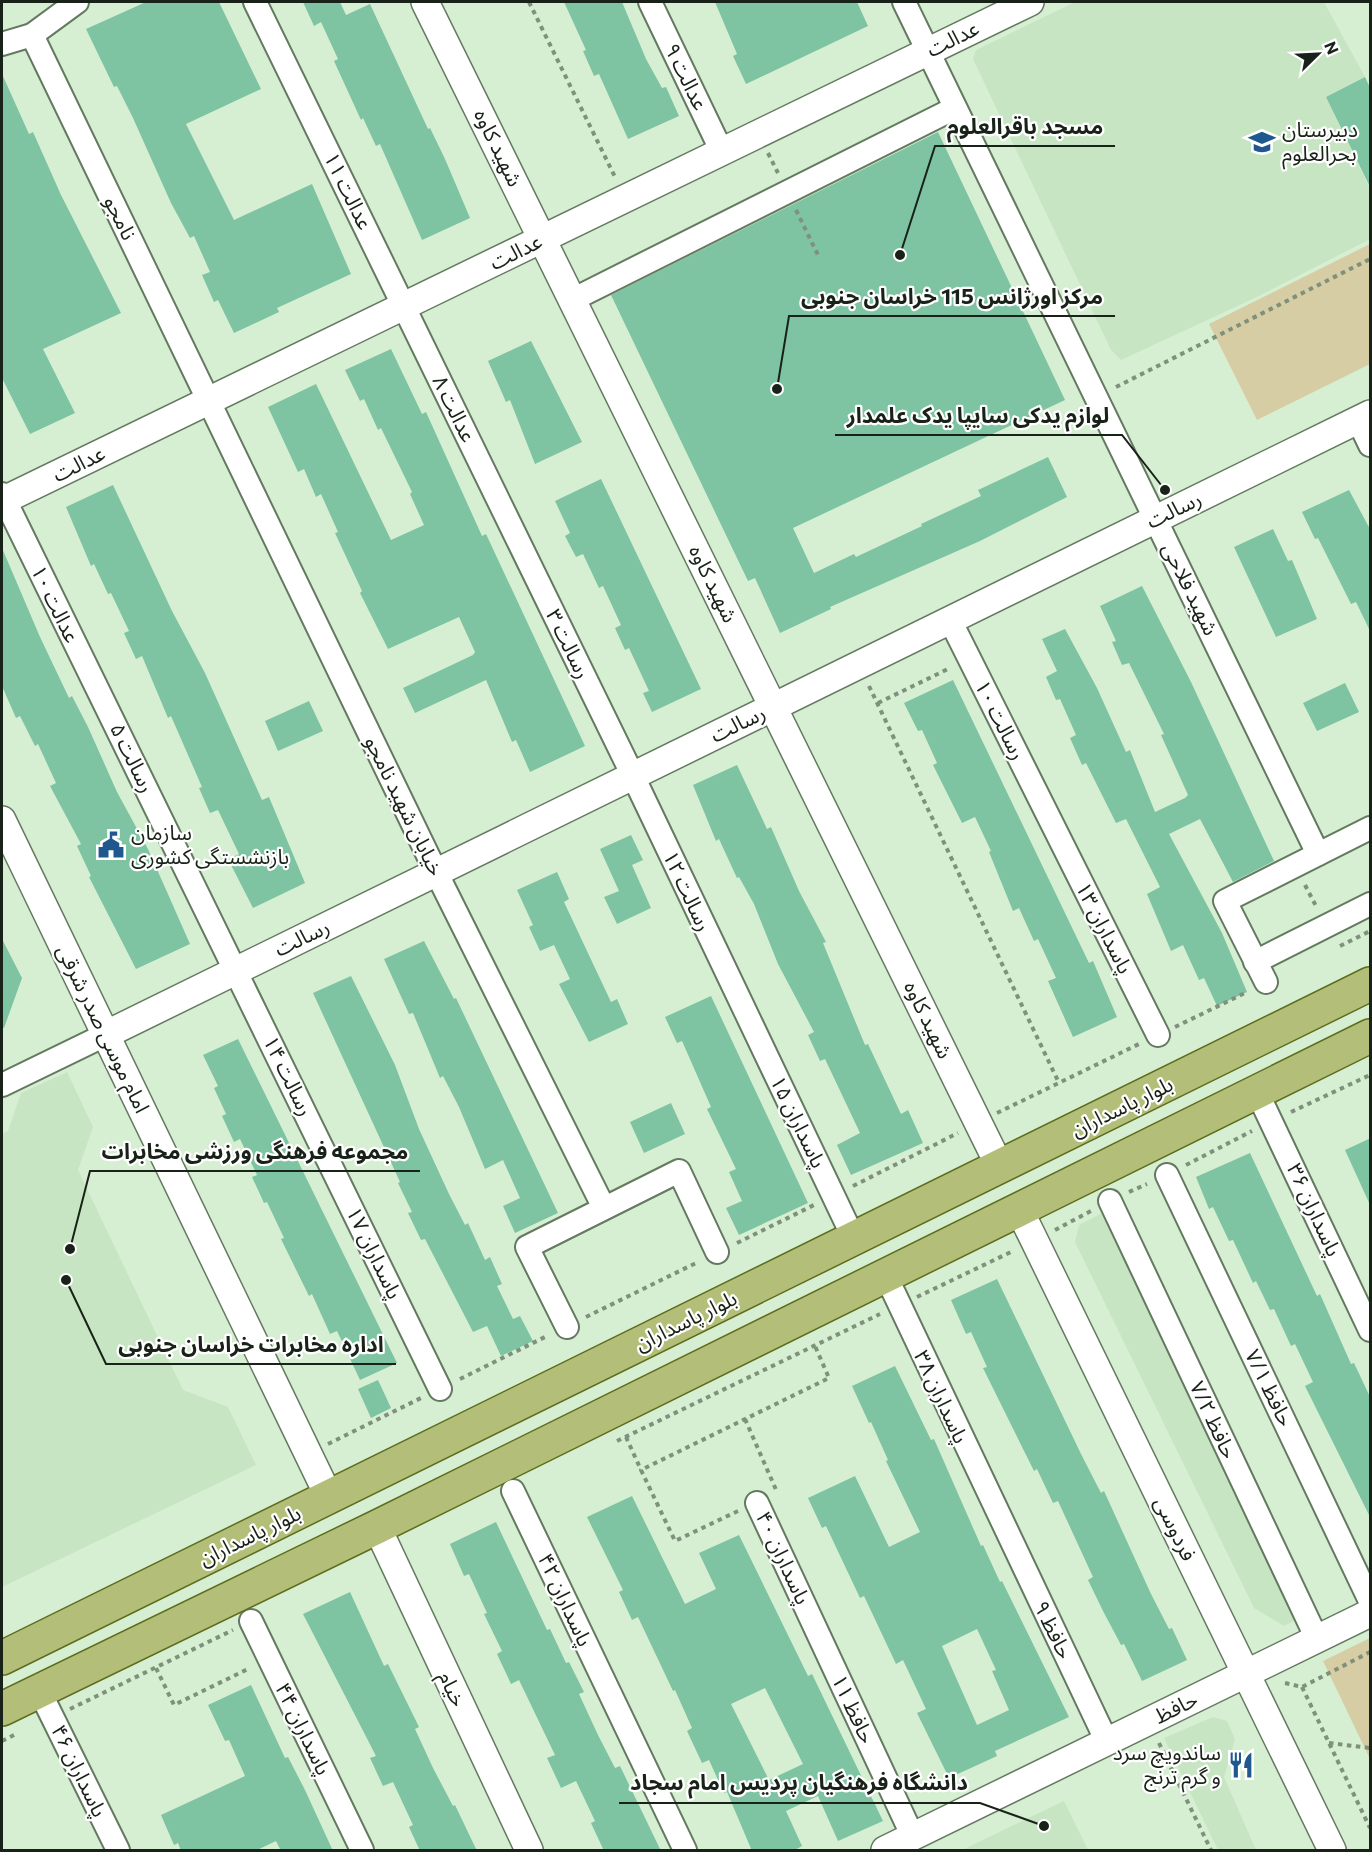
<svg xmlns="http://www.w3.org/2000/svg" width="1372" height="1852" viewBox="0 0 1372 1852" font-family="Commissioner,'Noto Sans Arabic',sans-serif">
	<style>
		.built { fill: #c7e5c2 }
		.green { fill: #d6cda4 }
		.building { fill: #7ec3a2; fill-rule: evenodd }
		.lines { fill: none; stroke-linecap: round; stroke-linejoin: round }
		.minor-casing { stroke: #647a60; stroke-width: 26 }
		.tertiary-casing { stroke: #647a60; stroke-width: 30 }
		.primary-casing { stroke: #5d6d1d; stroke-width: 36 }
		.path { stroke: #7f917c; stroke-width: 4; stroke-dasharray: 4.5 4.5; stroke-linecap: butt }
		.minor { stroke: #fff; stroke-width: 22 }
		.tertiary { stroke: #fff; stroke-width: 27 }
		.primary { stroke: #b3bf79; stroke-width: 33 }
		.labels { text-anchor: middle; stroke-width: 4.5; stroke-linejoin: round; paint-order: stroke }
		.street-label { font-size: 21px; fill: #192218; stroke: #fff }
		.poi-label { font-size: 21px; fill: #192218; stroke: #fff; text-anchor: start }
		.leader { fill: none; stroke: #192218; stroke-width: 2 }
		.callout-dot { fill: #192218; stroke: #fff; stroke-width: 2 }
		.callout-label { font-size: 22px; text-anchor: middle; font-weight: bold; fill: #192218; stroke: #fff; stroke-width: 4.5; stroke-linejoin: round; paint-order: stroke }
	</style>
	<rect width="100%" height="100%" fill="#d6efd2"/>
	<g class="built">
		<polygon points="1075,2 1324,2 1365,77 1326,97 1370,189 1370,239 1257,297 1121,360 1111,350 973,59 976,50"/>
		<polygon points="67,1072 93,1127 78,1170 183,1390 228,1407 256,1465 2,1587 2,1134 8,1131 21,1093"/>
		<polygon points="1102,1213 1111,1216 1302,1617 1284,1626 1254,1608 1075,1242 1079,1225"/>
		<polygon points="1213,1717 1227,1721 1235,1739 1224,1777 1256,1850 1218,1850 1164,1738"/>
		<polygon points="1064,1801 1088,1850 962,1850"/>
	</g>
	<g class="green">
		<polygon points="1370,244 1370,364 1257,420 1209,324"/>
		<polygon points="1370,1638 1370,1759 1323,1661"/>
	</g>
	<g class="building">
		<polygon points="146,2 219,2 261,89 186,124 234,220 312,184 351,274 277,308 279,312 234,333 218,300 214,302 202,275 210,272 194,236 190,238 171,203 133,118 117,86 114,87 86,29"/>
		<polygon points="303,2 340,2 346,15 370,4 428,129 430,128 445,159 470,218 422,240 380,144 376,146 363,118 361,120 334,61 338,59 321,22 314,26"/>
		<polygon points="564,2 622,2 646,59 662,88 666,87 679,116 628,139 599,74 594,76 583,51 586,50"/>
		<polygon points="715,2 857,2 868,26 746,84 733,56 737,54"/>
		<polygon points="2,74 29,134 33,132 61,195 121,313 43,349 75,413 30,434 2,378"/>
		<polygon points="1365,77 1371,90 1371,189 1326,97"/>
		<polygon points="938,132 1065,400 793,528 814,573 854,554 856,557 922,526 921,524 981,496 978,490 1048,457 1067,497 980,541 830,607 831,609 780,633 755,578 748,581 611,295"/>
		<polygon points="531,341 582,442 535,464 510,400 506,402 488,361"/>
		<polygon points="391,349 422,414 426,412 482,536 486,534 585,746 530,772 516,740 512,742 486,680 415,713 403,688 473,655 475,652 459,617 388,649 360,593 362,591 335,533 338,532 321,494 316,497 304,469 298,472 268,407 316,384 391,540 424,525 410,494 412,492 381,428 378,430 364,399 360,401 345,370"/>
		<polygon points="601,479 701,689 652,712 643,693 649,691 629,648 625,650 615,628 621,625 603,586 599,588 583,554 576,557 565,536 570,533 555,501"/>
		<polygon points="113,485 172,611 205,673 262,800 269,797 305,883 253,908 228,859 239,854 218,810 210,813 199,788 202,787 171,716 168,718 142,656 136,659 124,633 129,631 111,593 108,594 94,564 91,566 66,507"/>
		<polygon points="1349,490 1371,531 1371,633 1356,602 1351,604 1318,538 1315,539 1302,512"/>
		<polygon points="1273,529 1288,561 1292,560 1317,619 1276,637 1234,547"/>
		<polygon points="2,548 40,637 69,698 72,696 88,727 117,792 148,849 190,944 136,969 89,877 91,876 77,846 81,844 50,786 56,783 38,744 35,746 20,716 16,718 2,686"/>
		<polygon points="1142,586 1191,682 1274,861 1233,882 1200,819 1169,834 1222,933 1247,992 1217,1006 1204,978 1199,980 1183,945 1171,951 1147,894 1160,887 1126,819 1116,823 1086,763 1082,765 1070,738 1076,735 1060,699 1056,700 1046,677 1057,671 1042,639 1065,629 1097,688 1126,752 1130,750 1155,812 1185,798 1188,795 1161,735 1164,734 1129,663 1122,665 1112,642 1116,641 1100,606"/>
		<polygon points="953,680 1089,963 1093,961 1117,1017 1073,1037 1048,981 1056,978 1038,939 1034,941 1019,908 1013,911 989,852 991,851 975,817 962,823 933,765 937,763 922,730 918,731 904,703"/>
		<polygon points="1345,683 1359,712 1317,731 1303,703"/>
		<polygon points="309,701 323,731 278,751 265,721"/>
		<polygon points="737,765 767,829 771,827 799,891 826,942 823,943 865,1045 868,1044 901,1114 908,1110 923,1143 851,1175 837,1145 860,1133 825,1059 820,1061 808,1035 814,1032 778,964 754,904 739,877 737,878 719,839 716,841 693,785"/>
		<polygon points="631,835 643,860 632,865 651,908 617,924 604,897 619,891 600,849"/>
		<polygon points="557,872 569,899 564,902 595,968 611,1002 617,999 628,1024 589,1042 559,984 570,979 554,945 540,951 529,927 533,925 517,890"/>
		<polygon points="2,939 22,978 4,1028 2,1027"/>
		<polygon points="424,941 454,999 456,998 558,1213 515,1233 503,1206 520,1198 503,1160 485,1169 459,1107 443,1076 440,1078 413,1013 409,1014 384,959"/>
		<polygon points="351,976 395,1065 419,1129 449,1194 465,1225 468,1223 485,1260 490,1257 502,1284 497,1286 513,1319 520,1316 533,1341 501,1356 487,1326 473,1332 425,1239 421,1240 408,1213 412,1212 398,1183 400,1182 313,993"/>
		<polygon points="711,996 808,1203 739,1235 726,1208 742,1201 729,1172 736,1169 707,1109 711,1107 682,1041 677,1043 665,1017"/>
		<polygon points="238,1039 397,1363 360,1380 337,1331 330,1334 312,1294 309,1296 281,1239 284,1238 267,1202 264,1203 252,1177 257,1175 240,1139 234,1142 222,1116 226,1114 214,1088 218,1086 203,1055"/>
		<polygon points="671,1103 685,1134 644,1153 630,1122"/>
		<polygon points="1371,1138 1371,1207 1345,1150"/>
		<polygon points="1250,1153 1317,1296 1320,1294 1351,1364 1354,1363 1371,1399 1371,1519 1305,1386 1313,1382 1295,1344 1291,1346 1274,1309 1270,1310 1256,1281 1253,1283 1233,1240 1229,1241 1213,1207 1209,1209 1196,1177"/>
		<polygon points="997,1279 1081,1454 1101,1493 1104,1491 1151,1594 1169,1629 1172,1628 1187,1660 1142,1681 1124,1644 1121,1645 1103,1611 1088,1580 1093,1577 1058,1501 1053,1503 1037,1469 1034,1471 983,1368 987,1367 971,1332 966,1334 951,1300"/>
		<path d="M895,1366L931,1440L934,1439L981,1546L983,1545L1000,1582L1002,1581L1069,1717L995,1751L997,1756L949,1778L917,1713L926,1709L903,1660L896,1664L864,1596L860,1598L826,1526L822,1528L808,1498L855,1476L889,1547L920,1532L886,1461L888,1460L871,1422L869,1423L852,1386ZM977,1629L996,1670L992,1671L1009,1710L977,1725L942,1646Z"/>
		<polygon points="378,1380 391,1408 371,1418 358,1389"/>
		<path d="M632,1496L685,1604L716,1589L699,1553L739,1535L808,1676L812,1674L883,1821L838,1841L818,1796L786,1811L802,1846L793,1851H752L727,1792L724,1793L709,1760L702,1763L687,1731L692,1728L675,1690L673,1691L638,1617L632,1620L619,1592L623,1590L587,1517ZM765,1688L803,1764L769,1780L731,1704Z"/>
		<polygon points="496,1522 547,1630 550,1629 566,1663 569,1662 584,1692 579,1694 598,1735 615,1768 620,1766 661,1851 604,1851 591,1823 595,1821 576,1781 561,1788 547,1758 555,1755 519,1680 511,1684 497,1654 502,1651 484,1614 487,1613 469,1574 464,1576 450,1544"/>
		<polygon points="350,1592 384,1666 388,1664 419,1727 415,1729 433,1768 453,1806 455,1805 477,1851 420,1851 409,1827 413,1825 393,1782 383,1786 370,1758 376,1756 303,1614"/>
		<polygon points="251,1685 285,1758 288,1757 305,1790 333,1851 281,1851 276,1841 255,1851 181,1851 178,1843 174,1845 161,1815 245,1776 229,1740 225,1741 208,1705"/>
	</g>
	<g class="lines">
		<g class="minor-casing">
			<g id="minor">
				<polyline points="255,2 633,776 854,1239"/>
				<polyline points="650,2 722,152"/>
				<polyline points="904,2 1318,854"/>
				<polyline points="32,35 436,872 604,1208"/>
				<polyline points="2,44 32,35 77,2"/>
				<polyline points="572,300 955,108"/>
				<polyline points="1358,420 1370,445"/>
				<polyline points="2,494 440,1389"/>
				<polyline points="950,620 1158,1035"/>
				<polyline points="1255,962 1370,904"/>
				<polyline points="1266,982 1225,901 1370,828"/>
				<polyline points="2,1085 105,1035"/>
				<polyline points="1257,1092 1370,1330"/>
				<polyline points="1167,1175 1370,1601"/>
				<polyline points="1110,1201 1317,1639"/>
				<polyline points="885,1274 1107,1742"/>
				<polyline points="567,1327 527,1247 679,1171 717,1252"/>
				<polyline points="513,1491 685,1850"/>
				<polyline points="757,1503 913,1837"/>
				<polyline points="251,1621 362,1850"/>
				<polyline points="40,1692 118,1850"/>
			</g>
		</g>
		<g class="tertiary-casing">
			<g id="tertiary">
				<polyline points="425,2 1000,1167"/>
				<polyline points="2,501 1030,2"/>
				<polyline points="2,820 329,1497"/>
				<polyline points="105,1035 1370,414"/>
				<polyline points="1019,1209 1332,1850"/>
				<polyline points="377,1527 529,1850"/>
				<polyline points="885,1850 1370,1613"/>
			</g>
		</g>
		<g class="primary-casing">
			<g id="primary">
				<polyline points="2,1658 1370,984"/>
				<polyline points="2,1709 377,1527 1370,1036"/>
			</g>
		</g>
		<g class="path">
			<polyline points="529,2 616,179"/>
			<polyline points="768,153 778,173"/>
			<polyline points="796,210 818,255"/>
			<polyline points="1116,387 1370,259"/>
			<polyline points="869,686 1059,1083"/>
			<polyline points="878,703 950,668"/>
			<polyline points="1305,885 1317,908"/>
			<polyline points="1340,946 1370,931"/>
			<polyline points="1175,1027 1247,992"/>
			<polyline points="1291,1112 1370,1075"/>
			<polyline points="997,1113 1139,1044"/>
			<polyline points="1186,1165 1252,1131"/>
			<polyline points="853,1186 958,1133"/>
			<polyline points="1129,1192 1147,1184"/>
			<polyline points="1055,1230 1091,1211"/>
			<polyline points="737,1243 814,1205"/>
			<polyline points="917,1297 1013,1251"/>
			<polyline points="586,1317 698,1262"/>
			<polyline points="460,1379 547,1336"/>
			<polyline points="745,1419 777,1492"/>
			<polyline points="626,1437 641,1470"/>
			<polyline points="617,1441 880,1314"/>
			<polyline points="328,1444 421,1398"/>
			<polyline points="738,1511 675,1541 641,1470 829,1378 815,1346"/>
			<polyline points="156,1668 174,1705 250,1668"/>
			<polyline points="1285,1683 1302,1687 1370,1652"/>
			<polyline points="1302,1687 1370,1828"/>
			<polyline points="70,1709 233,1630"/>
			<polyline points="2,1741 14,1735"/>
			<polyline points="1159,1743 1211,1850"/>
			<polyline points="1329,1743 1370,1748"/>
		</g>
		<use href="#minor" class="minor"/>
		<use href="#tertiary" class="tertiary"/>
		<use href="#primary" class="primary"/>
	</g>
	<defs>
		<g id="school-bare" transform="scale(2.07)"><path d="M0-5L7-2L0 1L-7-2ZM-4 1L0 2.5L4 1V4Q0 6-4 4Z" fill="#1e588f" stroke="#fff" stroke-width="2.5" paint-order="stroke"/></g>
		<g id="civic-bare" transform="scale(2.07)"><path d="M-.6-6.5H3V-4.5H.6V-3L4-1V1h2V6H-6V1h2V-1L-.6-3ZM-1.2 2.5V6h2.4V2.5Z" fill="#1e588f" stroke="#fff" stroke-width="2.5" paint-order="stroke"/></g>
		<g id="restaurant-bare" transform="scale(2.07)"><path d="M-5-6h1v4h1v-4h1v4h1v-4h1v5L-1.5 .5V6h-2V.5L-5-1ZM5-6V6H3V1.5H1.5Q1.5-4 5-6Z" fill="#1e588f" stroke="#fff" stroke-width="2.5" paint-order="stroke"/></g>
	</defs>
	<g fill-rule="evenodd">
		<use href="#school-bare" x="1262" y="142"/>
		<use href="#civic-bare" x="111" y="845"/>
		<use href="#restaurant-bare" x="1241" y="1765"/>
	</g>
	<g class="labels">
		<g class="street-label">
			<text transform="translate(953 39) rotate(-26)" y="7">عدالت</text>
			<text transform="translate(686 77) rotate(64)" y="7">عدالت ۹</text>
			<text transform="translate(498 148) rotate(64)" y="7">شهید کاوه</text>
			<text transform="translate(348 191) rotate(64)" y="7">عدالت ۱۱</text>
			<text transform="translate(120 218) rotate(64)" y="7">نامجو</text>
			<text transform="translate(516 252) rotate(-26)" y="7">عدالت</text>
			<text transform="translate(454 409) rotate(64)" y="7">عدالت ۸</text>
			<text transform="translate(79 464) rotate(-26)" y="7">عدالت</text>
			<text transform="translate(1174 510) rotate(-26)" y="7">رسالت</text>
			<text transform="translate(713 584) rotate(64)" y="7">شهید کاوه</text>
			<text transform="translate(1190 589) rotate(64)" y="7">شهید فلاحی</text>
			<text transform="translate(55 604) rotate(64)" y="7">عدالت ۱۰</text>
			<text transform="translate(568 644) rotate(64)" y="7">رسالت ۳</text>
			<text transform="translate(1000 720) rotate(63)" y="7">رسالت ۱۰</text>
			<text transform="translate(738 724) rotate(-26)" y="7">رسالت</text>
			<text transform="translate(132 758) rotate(64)" y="7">رسالت ۵</text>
			<text transform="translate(404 806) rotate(64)" y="7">خیابان شهید نامجو</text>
			<text transform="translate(687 891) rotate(65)" y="7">رسالت ۱۲</text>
			<text transform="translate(1104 928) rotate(63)" y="7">پاسداران ۱۳</text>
			<text transform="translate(302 938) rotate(-26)" y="7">رسالت</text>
			<text transform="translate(928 1020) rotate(64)" y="7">شهید کاوه</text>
			<text transform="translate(103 1029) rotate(64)" y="7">امام موسی صدر شرقی</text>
			<text transform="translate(288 1076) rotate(64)" y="7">رسالت ۱۴</text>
			<text transform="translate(1122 1107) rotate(-26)" y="7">بلوار پاسداران</text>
			<text transform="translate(798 1122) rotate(64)" y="7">پاسداران ۱۵</text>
			<text transform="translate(1314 1210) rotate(65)" y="7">پاسداران ۳۶</text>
			<text transform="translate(374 1253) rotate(64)" y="7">پاسداران ۱۷</text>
			<text transform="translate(686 1321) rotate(-26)" y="7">بلوار پاسداران</text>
			<text transform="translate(1269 1388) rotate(64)" y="7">حافظ ۷/۱</text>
			<text transform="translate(941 1397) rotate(65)" y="7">پاسداران ۳۸</text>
			<text transform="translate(1213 1420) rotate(65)" y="7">حافظ ۷/۲</text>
			<text transform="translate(1175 1529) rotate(64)" y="7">فردوسی</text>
			<text transform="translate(250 1536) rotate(-26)" y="7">بلوار پاسداران</text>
			<text transform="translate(783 1558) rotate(65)" y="7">پاسداران ۴۰</text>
			<text transform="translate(565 1600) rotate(65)" y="7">پاسداران ۴۲</text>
			<text transform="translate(1053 1630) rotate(64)" y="7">حافظ ۹</text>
			<text transform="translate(452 1689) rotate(65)" y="7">خیام</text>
			<text transform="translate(1176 1708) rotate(-26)" y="7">حافظ</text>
			<text transform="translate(853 1709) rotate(65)" y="7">حافظ ۱۱</text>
			<text transform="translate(303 1729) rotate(64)" y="7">پاسداران ۴۴</text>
			<text transform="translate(79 1771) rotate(64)" y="7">پاسداران ۴۶</text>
		</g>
		<g class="poi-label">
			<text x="1282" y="137">دبیرستان<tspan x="1282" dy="24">بحرالعلوم</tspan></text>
			<text x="131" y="840">سازمان<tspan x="131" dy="24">بازنشستگی کشوری</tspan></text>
			<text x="1221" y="1760" text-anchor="end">ساندویچ سرد<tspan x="1221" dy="24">و گرم ترنج</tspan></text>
		</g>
	</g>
	<path class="leader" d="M900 255L935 146H1115M777 389L789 316H1115M1165 490L1122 435H835M70 1249L90 1171H420M66 1280L106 1364H396M1044 1826L980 1803H619"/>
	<g class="callout-dot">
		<circle cx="900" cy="255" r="6"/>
		<circle cx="777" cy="389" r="6"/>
		<circle cx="1165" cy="490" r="6"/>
		<circle cx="70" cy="1249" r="6"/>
		<circle cx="66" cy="1280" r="6"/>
		<circle cx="1044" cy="1826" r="6"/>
	</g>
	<g class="callout-label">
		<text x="1025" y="134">مسجد باقرالعلوم</text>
		<text x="952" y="304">مرکز اورژانس 115 خراسان جنوبی</text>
		<text x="978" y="423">لوازم یدکی سایپا یدک علمدار</text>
		<text x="255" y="1159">مجموعه فرهنگی ورزشی مخابرات</text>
		<text x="251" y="1352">اداره مخابرات خراسان جنوبی</text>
		<text x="799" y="1790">دانشگاه فرهنگیان پردیس امام سجاد</text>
	</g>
	<rect width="1372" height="1852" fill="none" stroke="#192218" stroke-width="6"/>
	<g transform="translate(1318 54) rotate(66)" stroke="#ffffff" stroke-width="4.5" paint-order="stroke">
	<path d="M0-4.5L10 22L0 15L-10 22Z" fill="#192218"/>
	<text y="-9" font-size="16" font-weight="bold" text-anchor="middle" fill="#192218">N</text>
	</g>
</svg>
